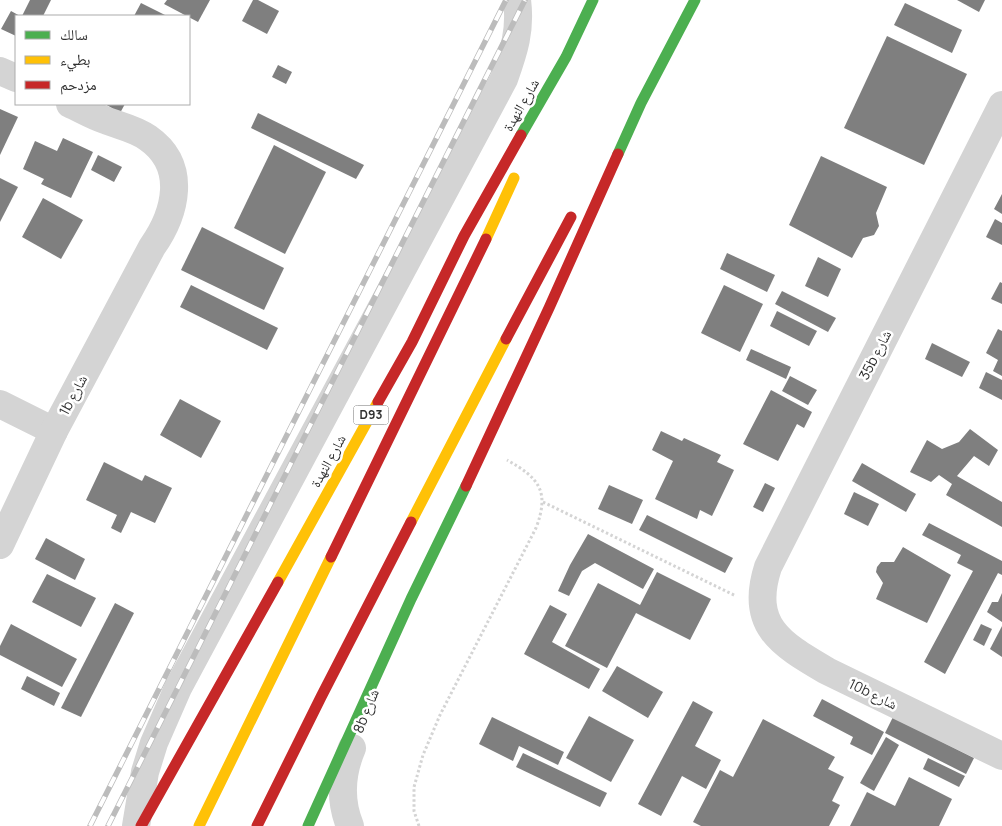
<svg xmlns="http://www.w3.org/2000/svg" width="1002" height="826" viewBox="0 0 1002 826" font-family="Manrope,'Noto Naskh Arabic',sans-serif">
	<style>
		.building { fill: #7f7f7f }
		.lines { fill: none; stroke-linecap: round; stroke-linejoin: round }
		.path { stroke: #d4d4d4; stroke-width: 3; stroke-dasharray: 2.5 2.5; stroke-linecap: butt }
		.street { stroke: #d4d4d4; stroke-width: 28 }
		.fast { stroke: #4caf50; stroke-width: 11 }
		.slow { stroke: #ffc107; stroke-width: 11 }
		.jam { stroke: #c62828; stroke-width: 11 }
		.rail-casing { stroke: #bcbcbc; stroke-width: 5.5 }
		.rail { stroke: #fff; stroke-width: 4; stroke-dasharray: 11; stroke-linecap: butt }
		.labels { text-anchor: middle; stroke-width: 5; stroke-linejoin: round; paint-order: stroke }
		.shield { fill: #fff; stroke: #6e6e6e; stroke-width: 1 }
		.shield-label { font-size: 12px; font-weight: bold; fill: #303030 }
		.street-label { font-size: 14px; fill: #303030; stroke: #fff }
	</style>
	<rect width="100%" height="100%" fill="#fff"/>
	<g class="building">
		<polygon points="30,0 51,0 43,16 22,16"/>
		<polygon points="167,0 210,0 198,22 164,4"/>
		<polygon points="253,0 258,0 279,11 267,34 242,21"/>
		<polygon points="957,0 985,0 979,12"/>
		<polygon points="141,3 167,16 134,16"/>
		<polygon points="905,3 962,30 952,53 894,25"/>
		<polygon points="11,11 20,16 16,16 16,36 1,29"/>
		<polygon points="887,36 967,74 924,165 844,128"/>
		<polygon points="278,65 292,72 286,84 272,77"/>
		<polygon points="105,104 125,104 120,113"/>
		<polygon points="0,109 18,117 0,155"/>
		<polygon points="258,113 364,165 356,179 251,128"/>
		<polygon points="63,138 93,152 71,198 41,184 44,179 23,169 35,141 57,151"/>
		<polygon points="274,145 326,172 285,254 234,228"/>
		<polygon points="98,155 122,167 114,182 91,170"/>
		<polygon points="821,156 887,187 876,213 879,226 874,235 863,238 852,258 789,225"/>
		<polygon points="0,178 18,187 0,222"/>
		<polygon points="1002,194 1002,214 994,209"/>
		<polygon points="43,198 83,220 61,259 22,237"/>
		<polygon points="995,219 1002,223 1002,245 986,237"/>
		<polygon points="202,227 284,268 264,310 181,270"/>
		<polygon points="727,253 775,275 767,292 720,269"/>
		<polygon points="818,257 841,269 828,297 805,286"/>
		<polygon points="1000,282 1002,283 1002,304 991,299"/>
		<polygon points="191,285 278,328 267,350 180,307"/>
		<polygon points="724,285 763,304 740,352 701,333"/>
		<polygon points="782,291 836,318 828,332 775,304"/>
		<polygon points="777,311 817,331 809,346 770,326"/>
		<polygon points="998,329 1002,331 1002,376 993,371 998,360 986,353"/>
		<polygon points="932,343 970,362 962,377 925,359"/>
		<polygon points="751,349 791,367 786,379 746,360"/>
		<polygon points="986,372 1002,380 1002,400 979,388"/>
		<polygon points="790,376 817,390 808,405 782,391"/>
		<polygon points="771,390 812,412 804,428 797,424 778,461 743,444"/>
		<polygon points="180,399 221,421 201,458 160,435"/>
		<polygon points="970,429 998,450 989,466 974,456 957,476 1002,502 1002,527 946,495 952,484 939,475 931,482 910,472 927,440 942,449 959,442"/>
		<polygon points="661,431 682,441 684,438 721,455 717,462 734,470 712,516 700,510 697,519 655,499 673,461 652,450"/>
		<polygon points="104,462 142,481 145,475 172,488 155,523 131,512 121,533 111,528 117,515 86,500"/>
		<polygon points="862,463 916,494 906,512 852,481"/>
		<polygon points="765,483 775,488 763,512 753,507"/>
		<polygon points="609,485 643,500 632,524 598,509"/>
		<polygon points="854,492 879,504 868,526 844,514"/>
		<polygon points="647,515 733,558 725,573 639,530"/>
		<polygon points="929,523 1002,561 1002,575 998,573 945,674 924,662 973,571 957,563 961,555 922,535"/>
		<polygon points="588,534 654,569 643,589 595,563 582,571 569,596 558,591 570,565"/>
		<polygon points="46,538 85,559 75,580 35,559"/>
		<polygon points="903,547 951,575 927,623 876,599 883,583 876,572 877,567 881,562 894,562"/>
		<polygon points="657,572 711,599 690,640 636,613 607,668 565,646 598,583 640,605"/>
		<polygon points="47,574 96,598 81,627 32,602"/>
		<polygon points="1002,593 1002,622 987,612 992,602 998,602"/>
		<polygon points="115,603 134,613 81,717 61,708"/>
		<polygon points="550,605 567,614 552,642 600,669 589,689 524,654"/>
		<polygon points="11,624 77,659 62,687 0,655 0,646"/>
		<polygon points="981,624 992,629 984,646 973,640"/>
		<polygon points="1002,626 1002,657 990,649"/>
		<polygon points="617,666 663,692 648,718 602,691"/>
		<polygon points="27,676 60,693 54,706 21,689"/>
		<polygon points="822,699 884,732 872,755 850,744 853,737 813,716"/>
		<polygon points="693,701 713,712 695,746 721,760 706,789 682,776 661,816 638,804"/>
		<polygon points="589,716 634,740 611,782 566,758"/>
		<polygon points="492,717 564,752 558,765 519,746 513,761 479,744"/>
		<polygon points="893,717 974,758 966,774 885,733"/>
		<polygon points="763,719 835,757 828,769 844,777 832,801 840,805 829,826 701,826 693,822 720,770 733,777"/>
		<polygon points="886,737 899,745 874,791 860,783"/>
		<polygon points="523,753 607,793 600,807 516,767"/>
		<polygon points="928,758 965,776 959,787 923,769"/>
		<polygon points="909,777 952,799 939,826 850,826 867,792 895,806"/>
	</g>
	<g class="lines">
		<g class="path">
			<polyline points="543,502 736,596"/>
			<path d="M419,826L414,811V787L423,755L440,715L536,528C550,491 539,478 507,460"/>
		</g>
		<g class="street">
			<polyline points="0,71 16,78"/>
			<path d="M1002,105L768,567C749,626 781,644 827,671L1002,756"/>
			<polyline points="0,404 54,431"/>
			<path d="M0,545L54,431L152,247C176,213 188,166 148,138C134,128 119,126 105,120C93,116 81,109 70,104"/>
			<path d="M136,826L145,772L154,743L178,688L504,79C514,51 521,30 517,0"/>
			<path d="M350,826C339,799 341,774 352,748"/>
		</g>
		<g class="fast">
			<polyline points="521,135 566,57 593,0"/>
			<polyline points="618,154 641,103 695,0"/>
			<polyline points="308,826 411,599 466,486"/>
		</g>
		<g class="slow">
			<polyline points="486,239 514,178"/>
			<polyline points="411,522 506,339"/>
			<polyline points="278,582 378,402"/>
			<polyline points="199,826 331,557"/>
		</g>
		<g class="jam">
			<polyline points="506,339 571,217"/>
			<polyline points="378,402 412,342 464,236 521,135"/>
			<polyline points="466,486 549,308 618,154"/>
			<polyline points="331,557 486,239"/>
			<polyline points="141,826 278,582"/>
			<polyline points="257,826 321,697 411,522"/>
		</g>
		<g class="rail-casing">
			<g id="rail">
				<polyline points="90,826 506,0"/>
				<polyline points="108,826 525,0"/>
			</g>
		</g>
		<use href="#rail" class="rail"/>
	</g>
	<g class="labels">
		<rect class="shield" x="353.5" y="405.5" width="35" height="19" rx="4"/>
		<g class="shield-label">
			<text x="371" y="419">D93</text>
		</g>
		<g class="street-label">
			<text transform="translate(521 105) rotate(-60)" y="5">شارع النهدة</text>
			<text transform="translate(875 355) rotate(-63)" y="5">35b شارع</text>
			<text transform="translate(73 395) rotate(-62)" y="5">1b شارع</text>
			<text transform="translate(328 461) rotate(-61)" y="5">شارع النهدة</text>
			<text transform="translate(873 694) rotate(26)" y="5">10b شارع</text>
			<text transform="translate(366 711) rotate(-68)" y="5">8b شارع</text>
		</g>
	</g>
	<rect x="15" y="15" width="175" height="90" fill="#ffffff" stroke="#acacac"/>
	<rect x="25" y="31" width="25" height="8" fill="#4caf50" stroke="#acacac"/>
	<text x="60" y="40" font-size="15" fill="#303030">سالك</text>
	<rect x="25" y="56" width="25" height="8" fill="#ffc107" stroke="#acacac"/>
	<text x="60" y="65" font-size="15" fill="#303030">بطيء</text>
	<rect x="25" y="81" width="25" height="8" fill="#c62828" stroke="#acacac"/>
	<text x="60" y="90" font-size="15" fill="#303030">مزدحم</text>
</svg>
